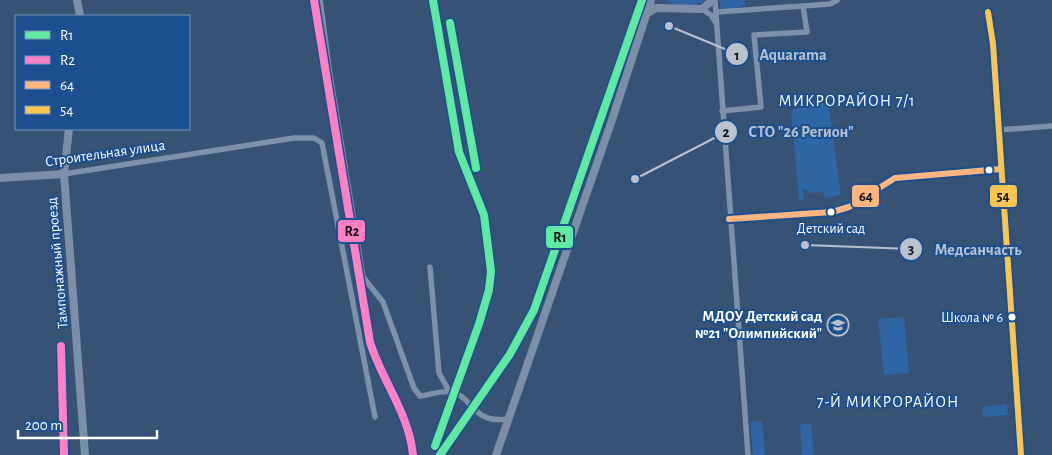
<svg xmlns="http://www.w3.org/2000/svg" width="1052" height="455" viewBox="0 0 1052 455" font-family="'Alegreya Sans',sans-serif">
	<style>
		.green { fill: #2f66a5 }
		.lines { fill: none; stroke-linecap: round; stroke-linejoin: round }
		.minor { stroke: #7d92a8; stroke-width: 5.5 }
		.major { stroke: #7d8ea7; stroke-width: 8 }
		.bus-1-casing { stroke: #1b4f8f; stroke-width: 10 }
		.bus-2-casing { stroke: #1b4f8f; stroke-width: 10 }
		.bus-1 { stroke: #ffb580; stroke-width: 6 }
		.bus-2 { stroke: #fcc553; stroke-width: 6 }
		.rail-1-casing { stroke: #1b4f8f; stroke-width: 11 }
		.rail-2-casing { stroke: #1b4f8f; stroke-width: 11 }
		.rail-1 { stroke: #60e9a3; stroke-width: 8 }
		.rail-2 { stroke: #ff80c5; stroke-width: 8 }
		.bus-dot { fill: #fff; stroke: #1b4f8f; stroke-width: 2 }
		.labels { text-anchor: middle; stroke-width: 4; stroke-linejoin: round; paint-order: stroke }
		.bus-label { font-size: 14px; fill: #fff; stroke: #1b4f8f }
		.street-label { font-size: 15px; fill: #fff; stroke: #1b4f8f }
		.poi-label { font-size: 15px; font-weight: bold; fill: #fff; stroke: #1b4f8f; text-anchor: end }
		.neighbourhood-label { font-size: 16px; letter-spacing: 1px; fill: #fff; stroke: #1b4f8f }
		.leader { fill: none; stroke: #b9c2ce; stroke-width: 2 }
		.callout-dot { fill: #b9c2ce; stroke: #1b4f8f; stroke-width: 2 }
		.mark-label { font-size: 15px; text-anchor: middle; font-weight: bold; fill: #111 }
		.callout-label { font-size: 16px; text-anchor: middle; font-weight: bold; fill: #b9c2ce; stroke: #1b4f8f; stroke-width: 4; stroke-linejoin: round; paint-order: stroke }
		.line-badge { stroke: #1b4f8f; stroke-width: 2 }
		.pale-badge-label { font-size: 14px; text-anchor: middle; font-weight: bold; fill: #111 }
	</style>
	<rect width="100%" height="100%" fill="#365274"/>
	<g class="green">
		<path d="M666,0H706C697,8 675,7 666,0Z"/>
		<polygon points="719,0 745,0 745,6 721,10"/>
		<polygon points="828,102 841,194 825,199 823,192 812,193 803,188 804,200 799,200 791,110"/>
		<polygon points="904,317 909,373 884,375 878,319"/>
		<polygon points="1007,404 1008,415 983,417 982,407"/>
		<polygon points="762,421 765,455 753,455 750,422"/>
		<polygon points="811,423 814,455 802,455 800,424"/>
	</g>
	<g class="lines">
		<g class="minor">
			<path d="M320,0L330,75L363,277L383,302L414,388L420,396C429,395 442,390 452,392C472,396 472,424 507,419"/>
			<polyline points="715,0 748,455"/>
			<polyline points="803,6 830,4 837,0"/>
			<polyline points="702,9 711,15 716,23"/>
			<polyline points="717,12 803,6 807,32 754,35 761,107 722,111"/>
			<polyline points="988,12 993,44 1021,455"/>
			<polyline points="998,130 1052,126"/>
			<polyline points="64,174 294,138 314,138 322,143 375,417"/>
			<polyline points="729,219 832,212 849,207 895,178 1001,169"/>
			<polyline points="430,267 439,373 449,391"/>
		</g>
		<g class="major">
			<polyline points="77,0 80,16"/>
			<polyline points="646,14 656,8 702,9 713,0"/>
			<polyline points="69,129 64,174 85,455"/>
			<polyline points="0,178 64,174"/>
			<polyline points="496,455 611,123 651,0"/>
		</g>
		<g class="bus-1-casing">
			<polyline id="bus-1" points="729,219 832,212 849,207 895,178 1001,169"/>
		</g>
		<g class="bus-2-casing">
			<polyline id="bus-2" points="988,12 993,44 1021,455"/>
		</g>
		<use href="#bus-1" class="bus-1"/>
		<use href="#bus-2" class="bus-2"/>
		<g class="rail-1-casing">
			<g id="rail-1">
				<polyline points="433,0 459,152 484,215 491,271 489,290 479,324 435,446"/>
				<polyline points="450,23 476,168"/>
				<polyline points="440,455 510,354 534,310 642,0"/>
			</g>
		</g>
		<g class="rail-2-casing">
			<g id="rail-2">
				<path d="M314,0L370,342C382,381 409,413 413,455"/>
				<polyline points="61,346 64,455"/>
			</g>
		</g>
		<use href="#rail-1" class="rail-1"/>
		<use href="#rail-2" class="rail-2"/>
	</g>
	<defs>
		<g id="school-ring" transform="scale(1.125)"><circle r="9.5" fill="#1b4f8f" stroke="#b9c2ce" stroke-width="1.5"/><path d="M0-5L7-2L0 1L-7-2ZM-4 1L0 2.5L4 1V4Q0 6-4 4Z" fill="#b9c2ce"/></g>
	</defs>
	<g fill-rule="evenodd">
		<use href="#school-ring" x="838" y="325"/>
	</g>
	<g class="bus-dot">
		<circle cx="989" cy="170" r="4.5"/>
		<circle cx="831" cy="212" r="4.5"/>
		<circle cx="1012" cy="317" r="4.5"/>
	</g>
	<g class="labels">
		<g class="bus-label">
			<text x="831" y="233">Детский сад</text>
			<text x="1003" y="322" text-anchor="end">Школа № 6</text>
		</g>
		<g class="street-label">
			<text transform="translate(105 153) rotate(-8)" y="5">Строительная улица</text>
			<text transform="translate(57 263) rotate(-95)" y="5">Тампонажный проезд</text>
		</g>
		<g class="poi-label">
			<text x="822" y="321">МДОУ Детский сад<tspan x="822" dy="17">№21 "Олимпийский"</tspan></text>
		</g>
		<g class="neighbourhood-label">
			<text x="847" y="106">МИКРОРАЙОН 7/1</text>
			<text x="888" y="407">7-Й МИКРОРАЙОН</text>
		</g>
	</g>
	<path class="leader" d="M669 26L737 54M635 179L726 132M805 245L911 249"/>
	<g class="callout-dot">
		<circle cx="669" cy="26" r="5"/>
		<circle cx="635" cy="179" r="5"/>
		<circle cx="805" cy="245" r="5"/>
		<circle cx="737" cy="54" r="12"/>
		<circle cx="726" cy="132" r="12"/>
		<circle cx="911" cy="249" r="12"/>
	</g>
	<g class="mark-label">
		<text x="737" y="60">1</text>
		<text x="726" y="137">2</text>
		<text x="911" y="254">3</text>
	</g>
	<g class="callout-label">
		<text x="793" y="60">Aquarama</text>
		<text x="801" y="137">СТО "26 Регион"</text>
		<text x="978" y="255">Медсанчасть</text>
	</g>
	<g class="line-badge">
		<rect x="989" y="184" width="29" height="24" rx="5" fill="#fcc553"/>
		<rect x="851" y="184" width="29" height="24" rx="5" fill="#ffb580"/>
		<rect x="337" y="219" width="29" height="24" rx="5" fill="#ff80c5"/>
		<rect x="545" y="225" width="29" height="24" rx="5" fill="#60e9a3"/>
	</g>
	<g class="pale-badge-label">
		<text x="1003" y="201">54</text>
		<text x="866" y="201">64</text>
		<text x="352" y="236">R2</text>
		<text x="560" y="242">R1</text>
	</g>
	<rect x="15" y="15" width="175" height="115" fill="#1b4f8f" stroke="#7695bc"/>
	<rect x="25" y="31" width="25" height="8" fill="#60e9a3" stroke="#7695bc"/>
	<text x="60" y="40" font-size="15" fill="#ffffff">R1</text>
	<rect x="25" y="56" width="25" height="8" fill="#ff80c5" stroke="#7695bc"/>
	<text x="60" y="65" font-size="15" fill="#ffffff">R2</text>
	<rect x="25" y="81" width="25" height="8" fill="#ffb580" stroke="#7695bc"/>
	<text x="60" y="90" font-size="15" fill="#ffffff">64</text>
	<rect x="25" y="106" width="25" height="8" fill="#fcc553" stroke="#7695bc"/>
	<text x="60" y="115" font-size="15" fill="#ffffff">54</text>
	<path d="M18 430v8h139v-8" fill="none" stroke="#ffffff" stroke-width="2.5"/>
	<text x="25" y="430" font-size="15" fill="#ffffff" stroke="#1b4f8f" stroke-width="4" paint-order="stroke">200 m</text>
</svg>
